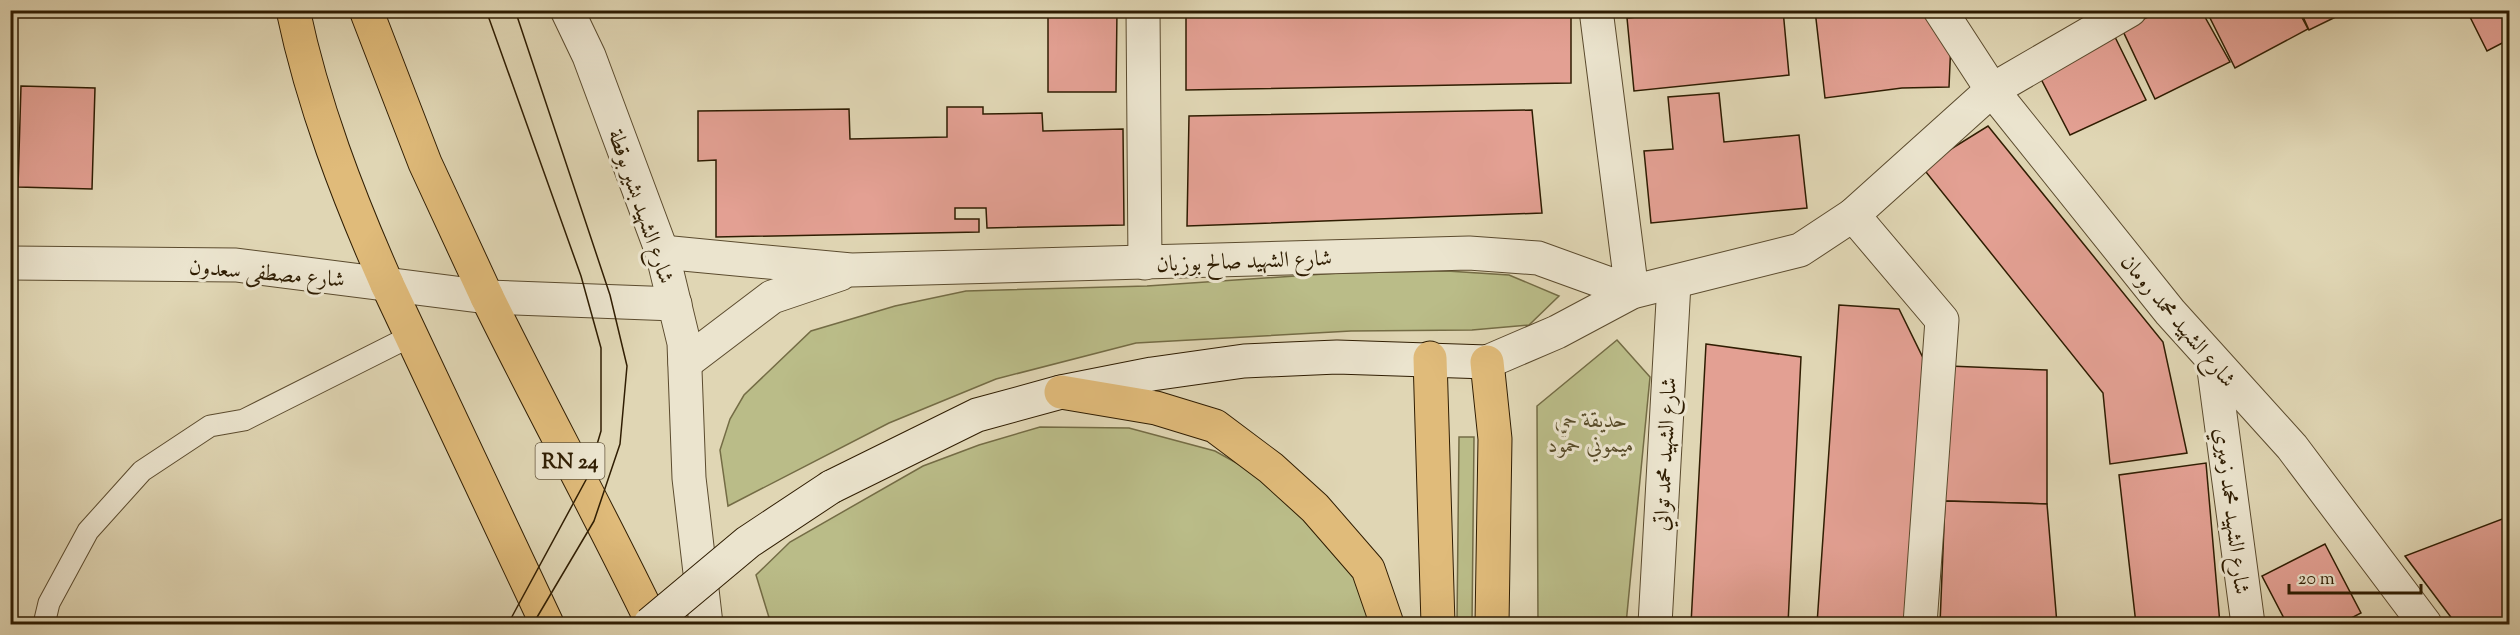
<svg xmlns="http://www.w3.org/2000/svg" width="2520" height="635" viewBox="0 0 2520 635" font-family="'Sorts Mill Goudy',Amiri,serif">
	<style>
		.green { fill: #babc88; stroke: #746c45; stroke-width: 1.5 }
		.building { fill: #e3a093; stroke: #2f1d02; stroke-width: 1.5 }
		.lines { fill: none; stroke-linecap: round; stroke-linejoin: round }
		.service-casing { stroke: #5b4b2e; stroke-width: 23 }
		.minor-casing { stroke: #5b4b2e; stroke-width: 35 }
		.secondary-casing { stroke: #2f1d02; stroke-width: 35 }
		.primary-casing { stroke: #2f1d02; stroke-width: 35 }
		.trunk-casing { stroke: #2f1d02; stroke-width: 35 }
		.service { stroke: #ebe4ce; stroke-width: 21 }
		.minor { stroke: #ebe4ce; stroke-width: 33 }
		.secondary { stroke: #ebe4ce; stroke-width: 33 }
		.primary { stroke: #e0bb7a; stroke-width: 33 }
		.trunk { stroke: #e0bb7a; stroke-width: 33 }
		.tram { stroke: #2f1d02; stroke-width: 1.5 }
		.secondary-bridge-casing { stroke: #2f1d02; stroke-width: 35; stroke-linecap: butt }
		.secondary-bridge { stroke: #ebe4ce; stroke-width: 33 }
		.labels { text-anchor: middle; stroke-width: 6; stroke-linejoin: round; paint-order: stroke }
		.shield { fill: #ebe4ce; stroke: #67593f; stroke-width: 1.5 }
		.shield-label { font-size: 21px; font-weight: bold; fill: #2f1d02 }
		.street-label { font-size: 22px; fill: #2f1d02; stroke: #ebe4ce }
		.park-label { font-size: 22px; font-style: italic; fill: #594d2a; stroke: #ebe4ce }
	</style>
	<rect width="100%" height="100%" fill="#e0d6b4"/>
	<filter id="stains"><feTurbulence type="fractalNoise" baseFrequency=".00333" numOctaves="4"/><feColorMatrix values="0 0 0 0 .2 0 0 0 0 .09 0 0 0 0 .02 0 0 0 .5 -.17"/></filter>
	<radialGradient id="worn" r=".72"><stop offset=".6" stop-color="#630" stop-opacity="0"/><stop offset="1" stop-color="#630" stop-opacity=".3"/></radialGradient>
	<g class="green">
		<polygon points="1447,271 1509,275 1559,296 1529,325 1472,330 1351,331 1136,343 996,379 889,423 728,506 720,450 730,419 744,395 811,331 895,306 966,291 1147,286 1339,273"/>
		<polygon points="1617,340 1650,377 1626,624 1538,624 1537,406"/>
		<polygon points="1040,427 1129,428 1215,451 1251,471 1345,554 1379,624 771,624 756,575 790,542 923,466 979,445"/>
		<polygon points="1459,437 1474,437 1472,624 1457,624"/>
	</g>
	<g class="building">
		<polygon points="1048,10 1117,10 1116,92 1048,92"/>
		<polygon points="1186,10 1571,10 1571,83 1186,90"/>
		<polygon points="1706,10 1783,10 1789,75 1634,91 1627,18"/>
		<polygon points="1815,10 1927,10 1951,41 1949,87 1902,88 1825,98"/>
		<polygon points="2163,10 2201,10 2230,62 2155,99 2122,29"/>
		<polygon points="2206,10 2298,10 2308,29 2235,68"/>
		<polygon points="2300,10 2350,10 2309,30"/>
		<polygon points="2502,10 2510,26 2510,39 2487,51 2467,11"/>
		<polygon points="2114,35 2146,100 2070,135 2040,77"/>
		<polygon points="21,86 95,88 92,189 18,187"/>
		<polygon points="1719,93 1724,142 1799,135 1807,208 1651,223 1644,151 1673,149 1668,97"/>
		<polygon points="947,107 983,107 983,114 1042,113 1043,131 1123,129 1124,225 987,228 986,208 955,208 955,219 979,219 979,232 716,237 716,160 698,161 698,111 849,109 850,139 947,137"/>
		<polygon points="1532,110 1542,213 1187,226 1189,116"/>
		<polygon points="1988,126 2163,342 2187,453 2110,464 2103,393 1922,167"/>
		<polygon points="1839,305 1899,309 1926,364 1907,624 1817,624"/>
		<polygon points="1706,344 1801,357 1788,624 1691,624"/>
		<polygon points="1949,366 2047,370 2047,504 1945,501"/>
		<polygon points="2206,463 2220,624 2136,624 2119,475"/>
		<polygon points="1945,501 2047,504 2057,624 1940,624"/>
		<polygon points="2510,516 2510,624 2456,624 2405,556"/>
		<polygon points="2325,544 2361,613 2340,624 2287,624 2262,576"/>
	</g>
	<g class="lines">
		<g class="service-casing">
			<polyline id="service" points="44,624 49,603 88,531 142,471 210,426 244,420 411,336"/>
		</g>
		<g class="minor-casing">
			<g id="minor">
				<polyline points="567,10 589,56 662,252 684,343 689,478 706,624"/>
				<polyline points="1143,10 1145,263"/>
				<polyline points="1940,10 1992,90 2170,312 2292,447 2425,624"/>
				<polyline points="1853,215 1942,320 1920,624"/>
				<polyline points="662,252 851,270 1469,253 1538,258 1632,292 1596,10"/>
				<polyline points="10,263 236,265 487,297 675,304"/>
				<polyline points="1487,362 1557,332 1632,292 1800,250 1853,215 1992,90 2130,10"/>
				<polyline points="2213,362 2248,624"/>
				<polyline points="685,363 772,297 840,274"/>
				<polyline points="1655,624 1674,283"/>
			</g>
		</g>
		<g class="secondary-casing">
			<polyline id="secondary" points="831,487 977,415 1061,392 1152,374 1244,361 1337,357 1487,362"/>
		</g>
		<g class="primary-casing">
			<g id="primary">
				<path d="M293,10C313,105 348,196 387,284"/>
				<polyline points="366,10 425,163 487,297"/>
			</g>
		</g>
		<g class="trunk-casing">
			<g id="trunk">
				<polyline points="387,284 547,624"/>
				<path d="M487,297C541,407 600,514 653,624"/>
				<polyline points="1430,358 1438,624"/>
				<polyline points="1487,362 1495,439 1492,624"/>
				<polyline points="1061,392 1156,408 1215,426 1271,468 1315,508 1368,569 1387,624"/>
			</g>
		</g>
		<use href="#service" class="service"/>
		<use href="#minor" class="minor"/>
		<use href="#secondary" class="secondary"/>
		<use href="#primary" class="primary"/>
		<use href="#trunk" class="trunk"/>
		<g class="tram">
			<polyline points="486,10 581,276 601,348 601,431 587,478 508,624"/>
			<polyline points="515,10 610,295 627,366 620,444 594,521 533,624"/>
		</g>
		<g class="secondary-bridge-casing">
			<polyline id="secondary-bridge" points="650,624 748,542 831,487"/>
		</g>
		<use href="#secondary-bridge" class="secondary-bridge"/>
	</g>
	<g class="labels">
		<rect class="shield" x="535.5" y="443" width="69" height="36" rx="4.5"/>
		<g class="shield-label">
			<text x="570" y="468">RN 24</text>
		</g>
		<g class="street-label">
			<text transform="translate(642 206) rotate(71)" y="8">شارع الشهيد بشير بوقطة</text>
			<text transform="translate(1244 260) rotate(-2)" y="8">شارع الشهيد صالح بوزيان</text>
			<text transform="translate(267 272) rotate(5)" y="8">شارع مصطفى سعدون</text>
			<text transform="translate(2179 320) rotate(50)" y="8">شارع الشهيد محمد رومان</text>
			<text transform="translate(1664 454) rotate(-87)" y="8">شارع الشهيد محمد تواتي</text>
			<text transform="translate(2233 511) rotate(83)" y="8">شارع الشهيد محمد زميري</text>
		</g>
		<g class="park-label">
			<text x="1591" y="427">حديقة حي<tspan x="1591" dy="25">ميموني حمّود</tspan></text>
		</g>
	</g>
	<rect width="2520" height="635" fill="none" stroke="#e0d6b4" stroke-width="36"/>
	<rect x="12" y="12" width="2496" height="611" fill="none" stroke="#2f1d02" stroke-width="3"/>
	<rect x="18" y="18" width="2484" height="599" fill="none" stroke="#2f1d02" stroke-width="1.5"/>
	<path d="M2289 584v9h132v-9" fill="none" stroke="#2f1d02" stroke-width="3"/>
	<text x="2298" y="584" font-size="18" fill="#2f1d02" stroke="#ebe4ce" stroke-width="4.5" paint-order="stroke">20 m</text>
	<rect width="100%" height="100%" filter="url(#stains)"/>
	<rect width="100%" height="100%" fill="url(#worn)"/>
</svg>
